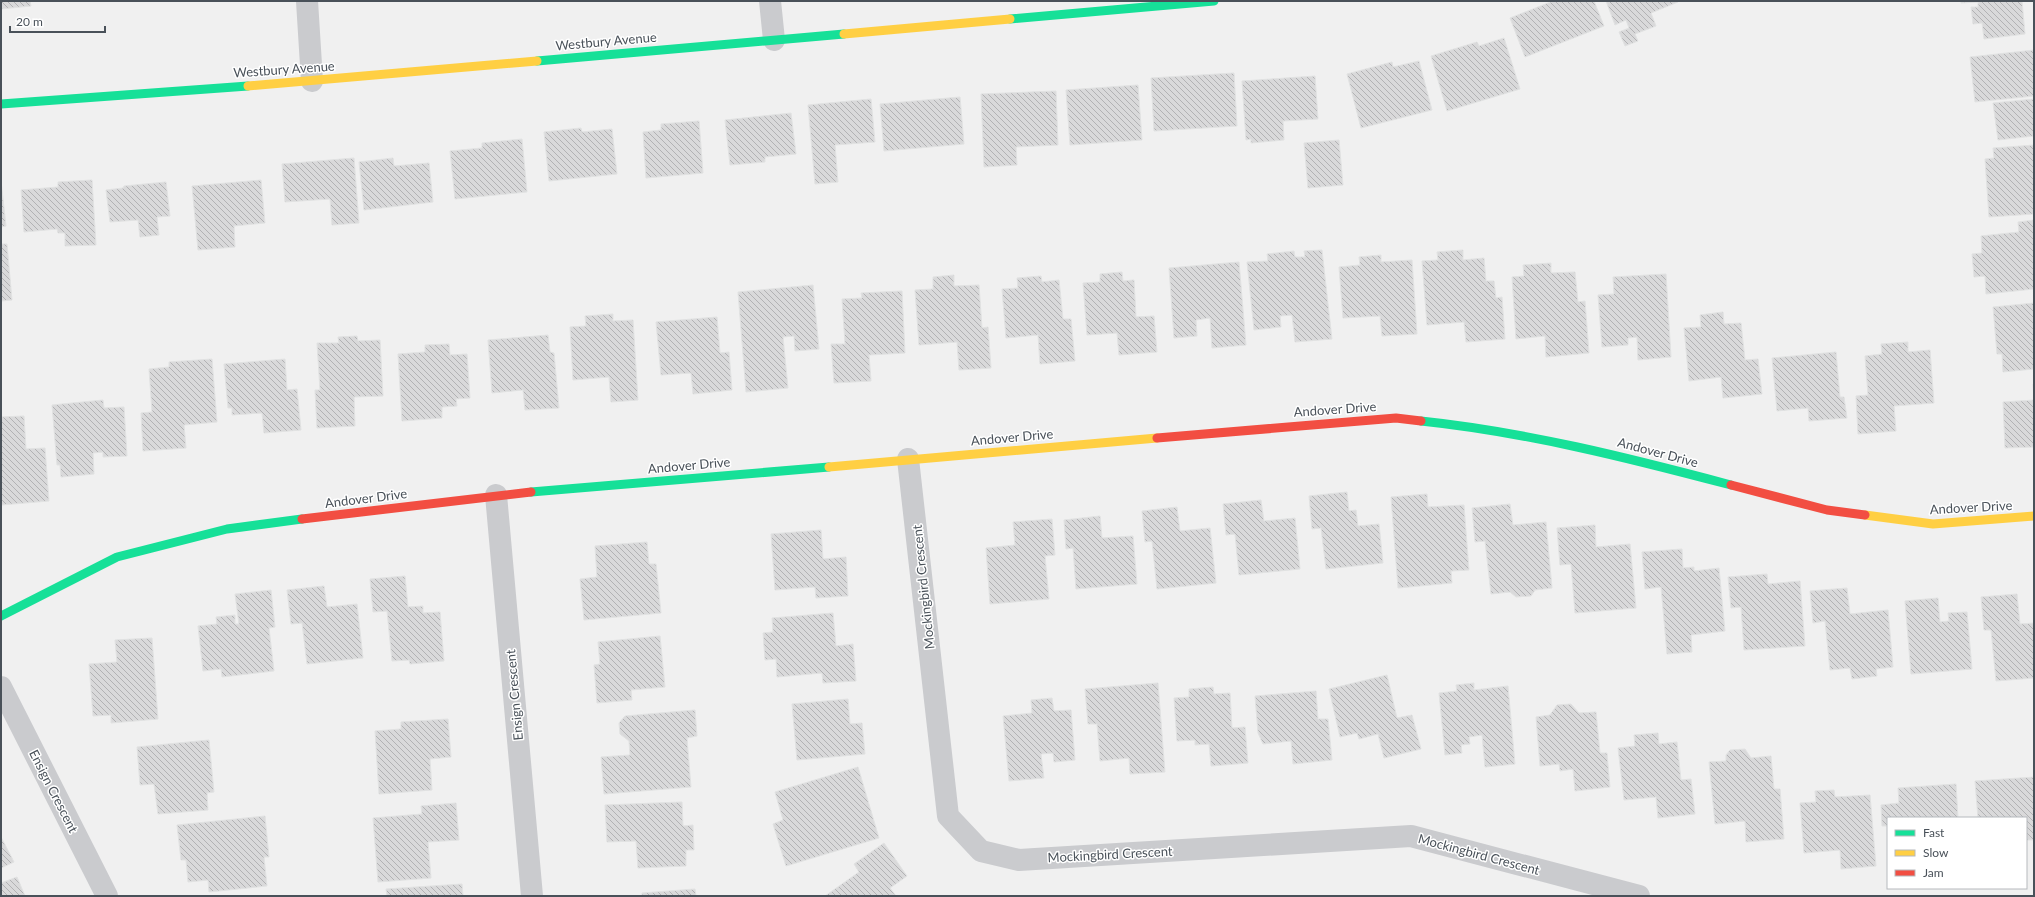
<svg xmlns="http://www.w3.org/2000/svg" width="2035" height="897" viewBox="0 0 2035 897" font-family="Lato,sans-serif">
	<style>
		.building { fill: url(#building-back-hatch); stroke: #e1e2e2 }
		.lines { fill: none; stroke-linecap: round; stroke-linejoin: round }
		.street { stroke: #cacbce; stroke-width: 22 }
		.fast { stroke: #16e098; stroke-width: 9 }
		.slow { stroke: #ffcf43; stroke-width: 9 }
		.jam { stroke: #f24e42; stroke-width: 9 }
		.labels { text-anchor: middle; stroke-width: 3; stroke-linejoin: round; paint-order: stroke }
		.street-label { font-size: 13px; fill: #495159; stroke: #fff }
	</style>
	<defs>
		<pattern id="building-back-hatch" width="6" height="6" patternUnits="userSpaceOnUse"><rect width="6" height="6" fill="#d9d9da"/><path d="M-1 5l2 2M0 0l6 6M5-1l2 2" fill="none" stroke="#b2b2b4"/></pattern>
	</defs>
	<rect width="100%" height="100%" fill="#f0f0f0"/>
	<g class="building">
		<polygon points="1,1 30,1 31,6 1,9"/>
		<polygon points="1553,1 1594,1 1604,26 1525,57 1510,18"/>
		<polygon points="1606,1 1678,1 1678,2 1651,13 1656,26 1635,34 1638,41 1625,46 1619,32 1629,28 1626,20 1615,25"/>
		<polygon points="1961,1 2022,1 2025,34 1984,39 1982,23 1973,24 1971,7 1978,7 1978,2 1961,3"/>
		<polygon points="1504,38 1520,89 1447,111 1431,56 1477,42 1479,46"/>
		<polygon points="2034,50 2034,96 1975,102 1970,57"/>
		<polygon points="1419,61 1432,110 1361,128 1347,74 1392,62 1393,67"/>
		<polygon points="1234,73 1237,126 1154,131 1151,78"/>
		<polygon points="1315,76 1318,119 1283,121 1284,140 1251,143 1251,139 1246,140 1242,81"/>
		<polygon points="1138,85 1142,140 1070,145 1066,90"/>
		<polygon points="1056,91 1058,145 1016,147 1017,165 984,167 981,94"/>
		<polygon points="960,97 964,144 884,151 880,104"/>
		<polygon points="871,99 875,142 835,145 838,182 815,184 808,105"/>
		<polygon points="2034,99 2034,136 1998,140 1993,103"/>
		<polygon points="791,113 796,154 765,157 765,162 730,165 725,120"/>
		<polygon points="699,121 703,173 646,178 643,132 661,130 661,124"/>
		<polygon points="581,128 582,132 612,129 617,174 549,181 544,132"/>
		<polygon points="522,139 527,192 455,199 450,151 482,148 482,143"/>
		<polygon points="1339,140 1343,185 1308,188 1304,143"/>
		<polygon points="2034,145 2034,214 1989,217 1985,159 1994,158 1993,148"/>
		<polygon points="354,158 359,223 332,225 330,199 285,202 282,164"/>
		<polygon points="393,158 394,166 429,163 433,202 364,210 359,162"/>
		<polygon points="92,180 96,245 65,246 65,233 58,233 57,229 24,232 21,190 58,187 58,182"/>
		<polygon points="261,180 265,223 234,226 235,247 198,250 192,186"/>
		<polygon points="1,181 6,226 1,227"/>
		<polygon points="166,182 170,216 157,217 159,235 140,237 138,220 110,222 106,190 123,188 124,186"/>
		<polygon points="2034,220 2034,289 1986,294 1985,276 1974,277 1972,254 1982,253 1981,236 2019,232 2018,222"/>
		<polygon points="1,244 7,244 12,300 1,301"/>
		<polygon points="1322,250 1332,339 1295,342 1292,315 1280,316 1281,327 1254,330 1247,262 1268,261 1267,254 1294,251 1295,257 1305,257 1304,251"/>
		<polygon points="1463,250 1463,260 1484,258 1486,281 1494,281 1496,298 1502,297 1505,339 1466,342 1464,322 1427,325 1422,261 1438,260 1437,252"/>
		<polygon points="1381,255 1381,262 1412,260 1417,334 1382,336 1380,316 1343,318 1339,267 1360,265 1359,257"/>
		<polygon points="1239,262 1246,345 1212,348 1210,318 1196,320 1197,336 1174,338 1169,268"/>
		<polygon points="1551,263 1551,273 1575,272 1578,302 1585,301 1589,353 1546,357 1545,336 1516,339 1512,277 1524,276 1523,265"/>
		<polygon points="1122,272 1123,281 1134,280 1136,317 1154,316 1157,352 1119,355 1117,333 1087,335 1083,283 1100,282 1100,274"/>
		<polygon points="1666,274 1671,357 1638,360 1637,337 1628,338 1628,345 1602,347 1598,295 1614,294 1613,277"/>
		<polygon points="954,275 954,286 979,285 982,328 988,327 991,368 959,370 957,342 919,345 915,290 933,289 933,277"/>
		<polygon points="1041,276 1042,282 1059,280 1063,319 1071,319 1075,361 1040,364 1038,335 1006,338 1002,289 1018,288 1017,278"/>
		<polygon points="813,285 819,349 795,351 794,336 783,337 788,388 746,392 738,292"/>
		<polygon points="902,291 905,353 869,355 871,381 834,383 831,344 845,344 842,299 862,298 861,293"/>
		<polygon points="2034,303 2034,369 2003,372 2002,354 1997,354 1993,307"/>
		<polygon points="1723,312 1724,324 1741,323 1745,360 1758,359 1762,394 1723,398 1721,377 1689,381 1684,328 1701,327 1700,315"/>
		<polygon points="613,314 613,321 633,320 638,400 611,402 609,377 573,380 570,327 586,326 585,316"/>
		<polygon points="717,317 720,353 729,352 732,390 693,394 691,373 661,375 656,322"/>
		<polygon points="548,335 550,352 554,353 559,408 525,410 523,390 492,393 488,340"/>
		<polygon points="357,336 358,341 380,340 383,396 354,397 355,426 317,428 315,390 320,390 317,343 339,343 338,337"/>
		<polygon points="1908,342 1908,352 1930,350 1934,403 1894,406 1896,431 1858,434 1856,396 1868,395 1865,356 1882,354 1881,344"/>
		<polygon points="449,344 450,355 467,354 470,398 456,399 457,406 442,407 442,418 402,421 398,354 425,352 425,345"/>
		<polygon points="1836,352 1840,397 1844,397 1847,418 1809,421 1808,408 1777,411 1772,358"/>
		<polygon points="212,359 217,422 184,425 186,448 143,451 141,413 152,412 149,369 169,367 169,362"/>
		<polygon points="285,359 287,390 297,389 301,430 264,433 262,413 232,415 232,408 228,408 224,364"/>
		<polygon points="2033,384 2034,384 2034,447 2005,448 2003,402 2034,400"/>
		<polygon points="103,400 104,408 124,407 127,456 103,457 103,452 93,453 94,474 61,477 60,465 57,465 52,405"/>
		<polygon points="24,416 26,449 45,448 49,501 1,505 1,417"/>
		<polygon points="1347,492 1349,511 1356,510 1358,526 1379,524 1383,563 1326,569 1321,528 1312,529 1309,496"/>
		<polygon points="1427,494 1428,507 1464,505 1469,570 1451,571 1452,583 1398,588 1391,497"/>
		<polygon points="1261,500 1264,521 1295,518 1300,569 1239,575 1235,534 1226,535 1223,504"/>
		<polygon points="1510,504 1513,525 1546,522 1552,588 1535,590 1531,596 1516,597 1510,592 1491,594 1485,541 1475,542 1472,508"/>
		<polygon points="1177,507 1180,531 1210,528 1216,583 1157,589 1152,541 1145,542 1142,511"/>
		<polygon points="1100,516 1102,538 1133,536 1137,584 1076,589 1073,548 1066,549 1064,520"/>
		<polygon points="1052,519 1055,555 1045,556 1049,599 990,604 986,548 1015,545 1013,522"/>
		<polygon points="1595,525 1596,547 1630,544 1636,608 1575,613 1571,564 1560,565 1557,528"/>
		<polygon points="821,530 823,559 846,557 848,596 816,598 815,587 775,590 771,534"/>
		<polygon points="647,542 649,564 656,564 661,613 584,620 580,579 597,577 595,546"/>
		<polygon points="1682,549 1683,568 1694,567 1694,571 1719,568 1725,631 1691,635 1692,652 1667,654 1661,587 1645,589 1642,552"/>
		<polygon points="1767,574 1768,584 1800,581 1805,646 1744,650 1741,607 1731,608 1728,577"/>
		<polygon points="405,576 408,607 423,606 423,613 440,612 444,661 410,664 409,660 392,661 387,611 373,612 370,579"/>
		<polygon points="324,586 327,607 357,604 363,658 307,664 302,623 291,624 287,590"/>
		<polygon points="1847,588 1850,614 1888,610 1893,667 1876,669 1877,676 1852,679 1850,668 1830,670 1825,621 1813,623 1810,591"/>
		<polygon points="271,590 275,627 269,628 274,671 222,677 221,669 203,671 198,626 217,624 216,617 235,615 235,624 239,624 235,594"/>
		<polygon points="2017,594 2020,624 2034,623 2034,678 1996,681 1991,630 1984,630 1981,597"/>
		<polygon points="1938,598 1940,622 1949,621 1948,613 1967,612 1972,669 1911,674 1905,601"/>
		<polygon points="833,613 836,646 853,644 856,681 823,683 822,673 777,677 776,659 765,660 763,633 773,632 772,618"/>
		<polygon points="660,636 665,687 631,690 632,700 597,703 594,665 600,664 598,642"/>
		<polygon points="152,638 158,719 111,723 111,715 93,716 89,664 117,662 115,640"/>
		<polygon points="1387,675 1397,718 1412,715 1421,749 1384,758 1378,734 1359,739 1357,733 1340,737 1329,689"/>
		<polygon points="1158,683 1165,772 1130,774 1129,758 1100,761 1097,724 1088,724 1085,689"/>
		<polygon points="1474,683 1474,690 1508,686 1515,764 1485,767 1482,735 1469,737 1470,744 1461,745 1462,753 1445,755 1439,693 1457,691 1456,685"/>
		<polygon points="1213,687 1214,694 1230,693 1232,728 1245,727 1248,763 1211,766 1209,744 1195,745 1195,740 1177,741 1174,698 1189,697 1189,689"/>
		<polygon points="1316,691 1318,719 1328,719 1332,760 1293,764 1291,741 1263,744 1258,733 1255,696"/>
		<polygon points="1052,698 1054,711 1071,710 1075,760 1054,762 1053,753 1041,754 1044,778 1009,781 1003,716 1032,713 1031,700"/>
		<polygon points="848,699 850,724 862,723 865,754 797,760 792,704"/>
		<polygon points="1571,704 1579,713 1596,712 1600,753 1607,753 1610,787 1575,791 1573,769 1560,771 1559,764 1540,766 1536,717 1550,715 1557,705"/>
		<polygon points="695,710 697,736 687,738 691,787 604,794 601,757 630,755 629,741 620,734 619,723 625,716"/>
		<polygon points="448,719 451,757 430,759 432,790 379,794 375,731 401,729 401,722"/>
		<polygon points="1658,733 1659,744 1677,742 1681,780 1691,779 1695,814 1658,818 1656,797 1624,800 1618,748 1635,746 1634,735"/>
		<polygon points="209,740 214,792 207,793 208,810 158,814 154,784 140,785 137,747"/>
		<polygon points="1745,749 1751,758 1771,756 1774,789 1780,789 1784,839 1746,842 1745,821 1715,824 1709,762 1726,761 1726,755 1730,750"/>
		<polygon points="858,767 879,838 786,866 773,824 783,820 775,792"/>
		<polygon points="2034,777 2034,840 2026,840 2026,818 1978,818 1975,781"/>
		<polygon points="1956,784 1958,818 1888,818 1888,826 1882,826 1881,805 1899,803 1898,788"/>
		<polygon points="1834,790 1835,797 1870,795 1876,866 1841,869 1840,850 1804,853 1800,803 1816,802 1815,791"/>
		<polygon points="682,802 683,826 693,825 694,850 686,850 686,866 638,868 636,841 607,842 605,805"/>
		<polygon points="456,803 459,840 428,842 431,878 378,882 373,818 422,814 421,806"/>
		<polygon points="265,816 269,857 264,857 267,886 209,892 208,880 188,882 186,860 181,860 177,825"/>
		<polygon points="1,837 14,862 1,868"/>
		<polygon points="884,843 907,876 890,888 896,896 825,896 859,872 854,864"/>
		<polygon points="17,877 25,896 1,896 1,883"/>
		<polygon points="462,884 463,896 387,896 386,889"/>
		<polygon points="695,889 696,896 642,896 642,893"/>
	</g>
	<g class="lines">
		<g class="street">
			<polyline points="307,1 312,81"/>
			<polyline points="770,1 774,40"/>
			<polyline points="908,459 948,816 981,851 1019,860 1411,836 1639,896"/>
			<polyline points="496,495 532,896"/>
			<polyline points="1,687 107,896"/>
		</g>
		<g class="fast">
			<polyline points="1010,19 1214,1"/>
			<polyline points="537,61 844,34"/>
			<polyline points="1,104 248,86"/>
			<path d="M1421,421C1526,432 1629,458 1731,485"/>
			<polyline points="531,492 829,467"/>
			<polyline points="1,616 117,557 227,529 302,519"/>
		</g>
		<g class="slow">
			<polyline points="844,34 1010,19"/>
			<polyline points="248,86 537,61"/>
			<polyline points="829,467 1157,438"/>
			<polyline points="1865,515 1933,524 2034,516"/>
		</g>
		<g class="jam">
			<polyline points="1157,438 1396,418 1421,421"/>
			<polyline points="1731,485 1827,510 1865,515"/>
			<polyline points="302,519 531,492"/>
		</g>
	</g>
	<g class="labels">
		<g class="street-label">
			<text transform="translate(606 41) rotate(-5)" y="5">Westbury Avenue</text>
			<text transform="translate(284 69) rotate(-4)" y="5">Westbury Avenue</text>
			<text transform="translate(1335 409) rotate(-4)" y="5">Andover Drive</text>
			<text transform="translate(1012 437) rotate(-5)" y="5">Andover Drive</text>
			<text transform="translate(1658 452) rotate(15)" y="5">Andover Drive</text>
			<text transform="translate(689 465) rotate(-5)" y="5">Andover Drive</text>
			<text transform="translate(366 498) rotate(-7)" y="5">Andover Drive</text>
			<text transform="translate(1971 507) rotate(-3)" y="5">Andover Drive</text>
			<text transform="translate(923 587) rotate(-96)" y="5">Mockingbird Crescent</text>
			<text transform="translate(514 695) rotate(-95)" y="5">Ensign Crescent</text>
			<text transform="translate(54 791) rotate(63)" y="5">Ensign Crescent</text>
			<text transform="translate(1110 854) rotate(-3)" y="5">Mockingbird Crescent</text>
			<text transform="translate(1479 854) rotate(15)" y="5">Mockingbird Crescent</text>
		</g>
	</g>
	<rect width="2035" height="897" fill="none" stroke="#495159" stroke-width="4"/>
	<rect x="1887" y="817" width="140" height="72" fill="#ffffff" stroke="#b6b9bd"/>
	<rect x="1895" y="830" width="20" height="6" fill="#16e098" stroke="#b6b9bd"/>
	<text x="1923" y="837" font-size="12" fill="#495159">Fast</text>
	<rect x="1895" y="850" width="20" height="6" fill="#ffcf43" stroke="#b6b9bd"/>
	<text x="1923" y="857" font-size="12" fill="#495159">Slow</text>
	<rect x="1895" y="870" width="20" height="6" fill="#f24e42" stroke="#b6b9bd"/>
	<text x="1923" y="877" font-size="12" fill="#495159">Jam</text>
	<path d="M10 26v6h95v-6" fill="none" stroke="#495159" stroke-width="2"/>
	<text x="16" y="26" font-size="12" fill="#495159" stroke="#ffffff" stroke-width="3" paint-order="stroke">20 m</text>
</svg>
